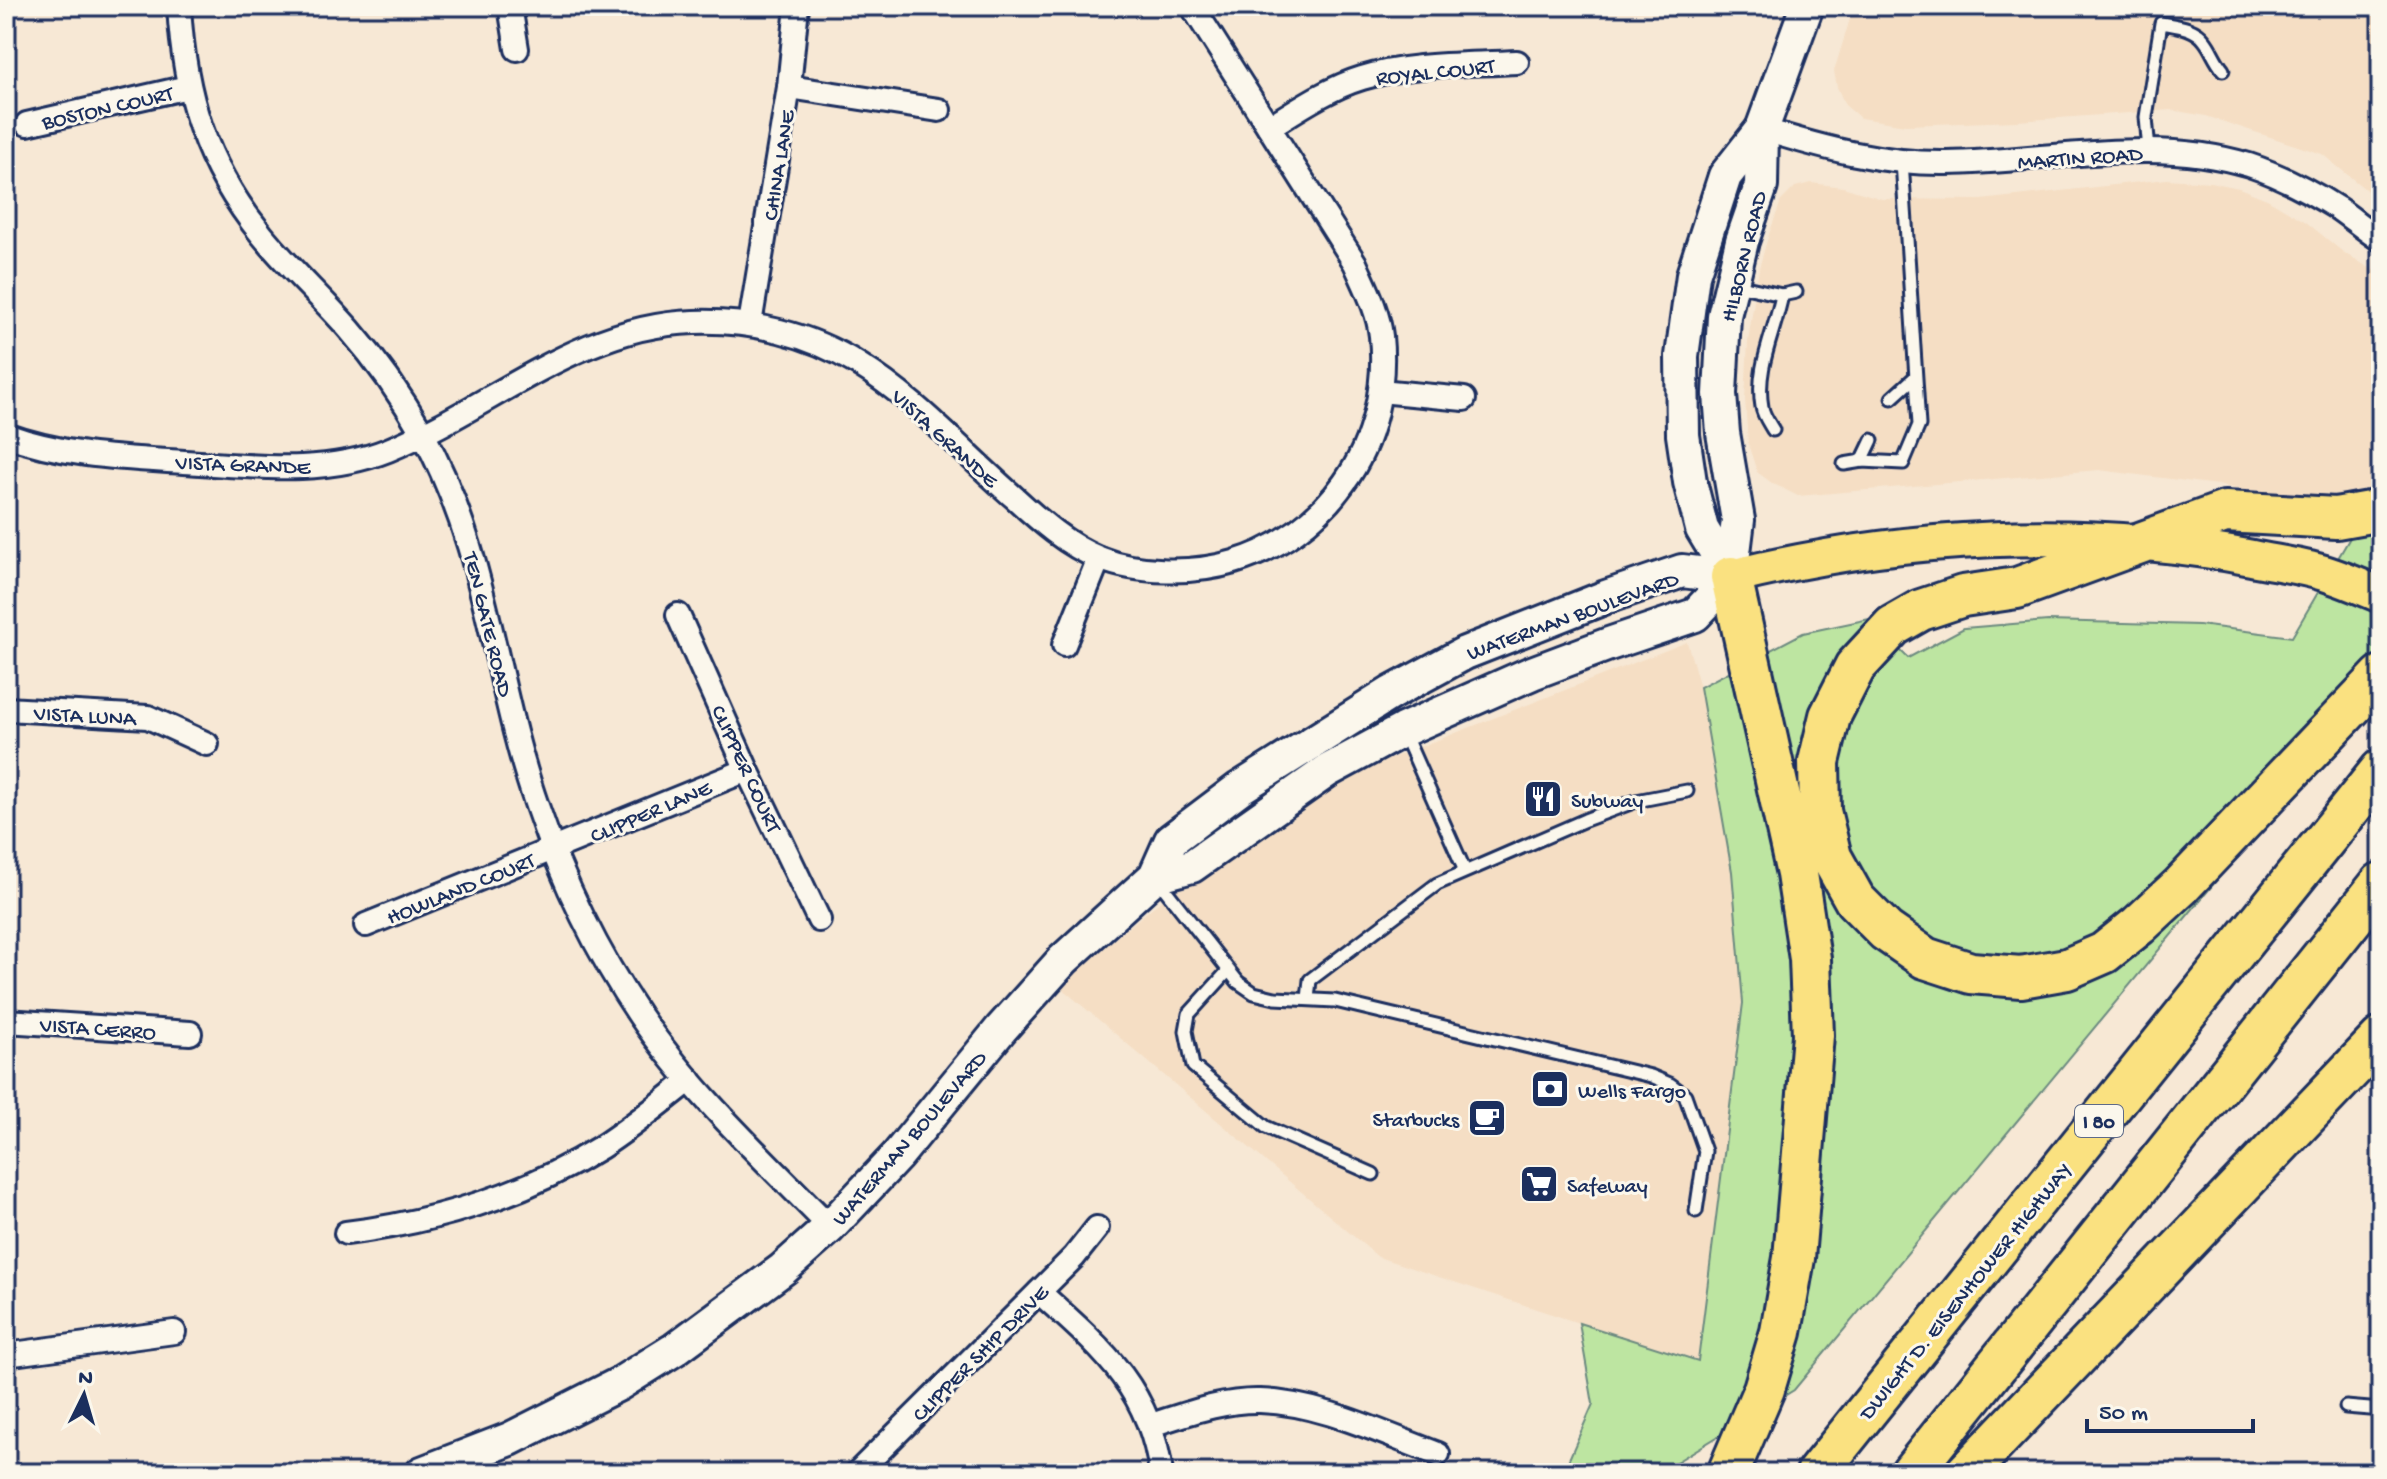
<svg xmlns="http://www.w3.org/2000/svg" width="2387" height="1479" viewBox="0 0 2387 1479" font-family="'Gochi Hand',sans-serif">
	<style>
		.built { fill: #f5dec4 }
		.green { fill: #bde5a1; stroke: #6c8a80; stroke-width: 2 }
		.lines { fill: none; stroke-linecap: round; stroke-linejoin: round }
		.lane-casing { stroke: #1b2f5e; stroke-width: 17 }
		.street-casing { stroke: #1b2f5e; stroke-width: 28 }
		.secondary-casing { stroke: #1b2f5e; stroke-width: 38 }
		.primary-casing { stroke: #1b2f5e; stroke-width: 40 }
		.highway-casing { stroke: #1b2f5e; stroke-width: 46 }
		.lane { stroke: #fbf7ec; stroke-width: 11 }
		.street { stroke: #fbf7ec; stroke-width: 22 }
		.secondary { stroke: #fbf7ec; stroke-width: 32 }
		.primary { stroke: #fae180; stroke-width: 34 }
		.highway { stroke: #fae180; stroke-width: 40 }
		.labels { text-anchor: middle; stroke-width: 6; stroke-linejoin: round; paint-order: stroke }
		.shield { fill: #fbf7ec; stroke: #5e6b89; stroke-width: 2 }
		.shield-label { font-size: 20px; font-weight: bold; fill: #1b2f5e }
		.street-label { font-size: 22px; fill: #1b2f5e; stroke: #fbf7ec }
		.poi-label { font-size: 22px; fill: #1b2f5e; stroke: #fbf7ec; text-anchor: start }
	</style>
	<rect width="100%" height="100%" fill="#f7e8d5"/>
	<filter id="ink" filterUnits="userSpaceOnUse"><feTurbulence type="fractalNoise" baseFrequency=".0125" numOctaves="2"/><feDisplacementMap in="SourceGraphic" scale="16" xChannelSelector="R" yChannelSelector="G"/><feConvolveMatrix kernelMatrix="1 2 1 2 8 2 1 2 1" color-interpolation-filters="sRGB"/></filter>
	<g filter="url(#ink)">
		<g class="built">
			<polygon points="1854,6 2381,6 2381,202 2322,154 2206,116 2171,110 2017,121 1906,125 1860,118 1845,105 1837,87 1834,71"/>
			<polygon points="2167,179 2210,182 2239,188 2269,200 2306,222 2343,252 2381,275 2381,491 2357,498 2283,500 2218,485 2099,470 1798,496 1772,483 1757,472 1748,444 1745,399 1748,341 1759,268 1769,234 1781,201 1795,187 1811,183 1843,187 1882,199 1981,200"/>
			<polygon points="1687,642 1700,687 1732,872 1743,1003 1698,1362 1378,1257 1059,986 1154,906 1326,784"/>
		</g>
		<polygon class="green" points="2381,530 2381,682 1794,1390 1673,1464 1667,1473 1563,1473 1593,1404 1579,1323 1698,1361 1743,1003 1732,872 1700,687 1803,633 1869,619 1908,658 1964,628 2048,621 2199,625 2292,637 2351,536"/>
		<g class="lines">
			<g class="lane-casing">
				<g id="lane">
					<path d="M2149,151L2146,117L2161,23C2177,26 2195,27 2205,41C2212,50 2214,59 2223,70"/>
					<polyline points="1736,285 1782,295 1796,292"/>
					<polyline points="1892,398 1914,378"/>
					<path d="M1773,430C1769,423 1763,415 1762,407C1755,368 1775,332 1782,295"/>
					<polyline points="1862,461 1872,440"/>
					<polyline points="1844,464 1862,461 1903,463 1919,425 1902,161"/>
					<polyline points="1403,731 1465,871"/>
					<polyline points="1157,879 1238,982 1254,993 1275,998 1335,1001 1651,1076 1670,1084 1685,1095 1705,1151 1696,1211"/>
					<polyline points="1228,971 1189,1014 1186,1031 1193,1066 1266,1127 1373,1174"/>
					<polyline points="1308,999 1310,980 1437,884 1585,820 1636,801 1687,791"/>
					<polyline points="2346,1407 2381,1410"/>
				</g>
			</g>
			<g class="street-casing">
				<g id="street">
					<path d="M179,6C184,95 205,165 262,235C289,268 321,297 349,329C377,361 402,397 423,434C489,555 493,680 537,806C562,880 596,951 640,1016C693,1094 765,1160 830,1227"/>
					<polyline points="510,6 517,49"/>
					<polyline points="789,87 939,110"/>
					<polyline points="27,124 188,87"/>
					<path d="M1269,127C1298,109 1329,88 1362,78C1411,63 1466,65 1517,62"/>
					<path d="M1762,129C1823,148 1883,164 1947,163C2046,162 2152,135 2249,165C2279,175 2310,191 2337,208C2352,218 2365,230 2381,240"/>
					<polyline points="750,324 789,87 797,6"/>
					<polyline points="1380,391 1464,399"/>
					<path d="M6,435C63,456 123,458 184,462C252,466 323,476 388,450C491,408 579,325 694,322C751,320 810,334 858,364C917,400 964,454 1015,498C1040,521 1067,545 1099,558C1138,574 1194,574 1234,562C1278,549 1318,520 1344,483C1374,442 1386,386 1381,336C1378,310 1365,286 1355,263L1192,6"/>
					<polyline points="678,615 747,770 819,920"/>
					<polyline points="1064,645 1099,558"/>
					<polyline points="6,709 148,717 207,744"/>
					<polyline points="366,925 747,770"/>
					<polyline points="6,1021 190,1033"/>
					<path d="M346,1233C436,1222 524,1195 601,1147C632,1127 661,1103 690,1080"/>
					<path d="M1039,1292C1099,1346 1150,1387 1161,1473"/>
					<polyline points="6,1355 174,1332"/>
					<path d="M1151,1425C1186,1414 1223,1400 1260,1401C1321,1403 1381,1433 1438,1454"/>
					<polyline points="857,1473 1074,1257 1097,1228"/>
				</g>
			</g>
			<g class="secondary-casing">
				<g id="secondary">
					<polyline points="1731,577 1738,520 1723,433 1720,394 1724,316 1742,241 1761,186 1762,129 1807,6"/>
					<polyline points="1731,577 1702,529 1690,482 1683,435 1682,356 1693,275 1725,176 1762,129"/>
					<polyline points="1155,876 1192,866 1327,771 1403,730 1532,673 1609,644 1695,615 1731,577"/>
					<polyline points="422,1473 510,1439 619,1384 675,1349 783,1269 830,1227 897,1156 1001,1029 1063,960 1155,876 1171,840 1240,788 1391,693 1465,653 1606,597 1682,571 1731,577"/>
				</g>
			</g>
			<g class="primary-casing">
				<path id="primary" d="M1731,577C1899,535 2081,525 2252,558C2276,563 2301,566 2324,573C2343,579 2362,587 2381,595"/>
			</g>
			<g class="highway-casing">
				<g id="highway">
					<polyline points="2381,510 2336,518 2225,512 2017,588 1963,596 1921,610 1893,626 1855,667 1830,716 1819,762 1820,811 1831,857 1855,900 1886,931 1925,958 1971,973 2021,977 2067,969 2104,953 2139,925 2181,886 2381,676"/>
					<polyline points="1728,1473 1764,1389 1781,1332 1794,1258 1813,1035 1810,959 1797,874 1731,577"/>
					<polyline points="1817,1473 2381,770"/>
					<polyline points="1911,1473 2381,883"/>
					<polyline points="1966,1473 2381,1038"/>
				</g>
			</g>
			<use href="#lane" class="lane"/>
			<use href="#street" class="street"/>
			<use href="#secondary" class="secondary"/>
			<use href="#primary" class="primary"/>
			<use href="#highway" class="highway"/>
		</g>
	</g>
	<defs>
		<g id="restaurant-square" transform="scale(2)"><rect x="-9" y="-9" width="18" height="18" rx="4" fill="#1b2f5e" stroke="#fbf7ec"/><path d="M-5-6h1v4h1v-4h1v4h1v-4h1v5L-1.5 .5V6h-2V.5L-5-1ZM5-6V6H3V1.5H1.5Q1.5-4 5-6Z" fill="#fff"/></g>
		<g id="bank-square" transform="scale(2)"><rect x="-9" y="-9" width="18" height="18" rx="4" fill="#1b2f5e" stroke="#fbf7ec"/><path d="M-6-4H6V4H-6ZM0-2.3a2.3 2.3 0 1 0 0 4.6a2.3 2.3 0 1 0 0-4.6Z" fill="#fff"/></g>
		<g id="cafe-square" transform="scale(2)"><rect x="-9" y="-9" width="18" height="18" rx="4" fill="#1b2f5e" stroke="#fbf7ec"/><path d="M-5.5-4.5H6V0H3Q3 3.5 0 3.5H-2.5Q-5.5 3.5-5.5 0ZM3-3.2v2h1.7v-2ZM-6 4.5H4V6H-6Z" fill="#fff"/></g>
		<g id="supermarket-square" transform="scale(2)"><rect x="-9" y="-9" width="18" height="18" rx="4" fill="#1b2f5e" stroke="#fbf7ec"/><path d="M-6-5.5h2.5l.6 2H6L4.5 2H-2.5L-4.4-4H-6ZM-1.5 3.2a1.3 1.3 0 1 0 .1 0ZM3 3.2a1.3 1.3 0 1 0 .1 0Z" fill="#fff"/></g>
	</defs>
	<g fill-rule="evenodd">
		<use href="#restaurant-square" x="1543" y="799"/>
		<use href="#bank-square" x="1550" y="1089"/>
		<use href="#cafe-square" x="1487" y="1118"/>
		<use href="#supermarket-square" x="1539" y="1184"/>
	</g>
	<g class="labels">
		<rect class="shield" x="2075" y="1105" width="48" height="32" rx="6"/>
		<g class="shield-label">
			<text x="2099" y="1128">I 80</text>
		</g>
		<g class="street-label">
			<text transform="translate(1435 70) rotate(-6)" y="8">ROYAL COURT</text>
			<text transform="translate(107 106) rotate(-13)" y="8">BOSTON COURT</text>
			<text transform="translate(2080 156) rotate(-4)" y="8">MARTIN ROAD</text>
			<text transform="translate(777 165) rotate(-81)" y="8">CHINA LANE</text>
			<text transform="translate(1742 256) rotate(-76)" y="8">HILBORN ROAD</text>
			<text transform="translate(946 437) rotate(42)" y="8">VISTA GRANDE</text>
			<text transform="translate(243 463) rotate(2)" y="8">VISTA GRANDE</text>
			<text transform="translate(1572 614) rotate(-20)" y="8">WATERMAN BOULEVARD</text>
			<text transform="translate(490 624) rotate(76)" y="8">TEN GATE ROAD</text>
			<text transform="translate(85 714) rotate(3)" y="8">VISTA LUNA</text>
			<text transform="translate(748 768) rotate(65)" y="8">CLIPPER COURT</text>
			<text transform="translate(650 810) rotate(-23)" y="8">CLIPPER LANE</text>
			<text transform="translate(460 887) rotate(-22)" y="8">HOWLAND COURT</text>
			<text transform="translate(98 1027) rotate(4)" y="8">VISTA CERRO</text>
			<text transform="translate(908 1137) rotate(-49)" y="8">WATERMAN BOULEVARD</text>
			<text transform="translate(1964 1290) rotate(-51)" y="8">DWIGHT D. EISENHOWER HIGHWAY</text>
			<text transform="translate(979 1352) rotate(-45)" y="8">CLIPPER SHIP DRIVE</text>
		</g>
		<g class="poi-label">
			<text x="1571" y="807">Subway</text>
			<text x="1578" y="1097">Wells Fargo</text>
			<text x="1459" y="1126" text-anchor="end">Starbucks</text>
			<text x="1567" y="1192">Safeway</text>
		</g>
	</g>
	<rect width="2387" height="1479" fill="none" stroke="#fbf7ec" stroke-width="32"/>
	<rect x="16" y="16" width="2355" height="1447" fill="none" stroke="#1b2f5e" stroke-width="3" filter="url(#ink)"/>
	<g transform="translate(84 1395) rotate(5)" stroke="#fbf7ec" stroke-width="6" paint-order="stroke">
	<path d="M0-6L14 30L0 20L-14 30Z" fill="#1b2f5e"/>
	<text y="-12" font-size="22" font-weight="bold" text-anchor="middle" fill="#1b2f5e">N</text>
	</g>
	<path d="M2087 1419v12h166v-12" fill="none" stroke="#1b2f5e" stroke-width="4"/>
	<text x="2099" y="1419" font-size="24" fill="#1b2f5e" stroke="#fbf7ec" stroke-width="6" paint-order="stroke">50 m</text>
</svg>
